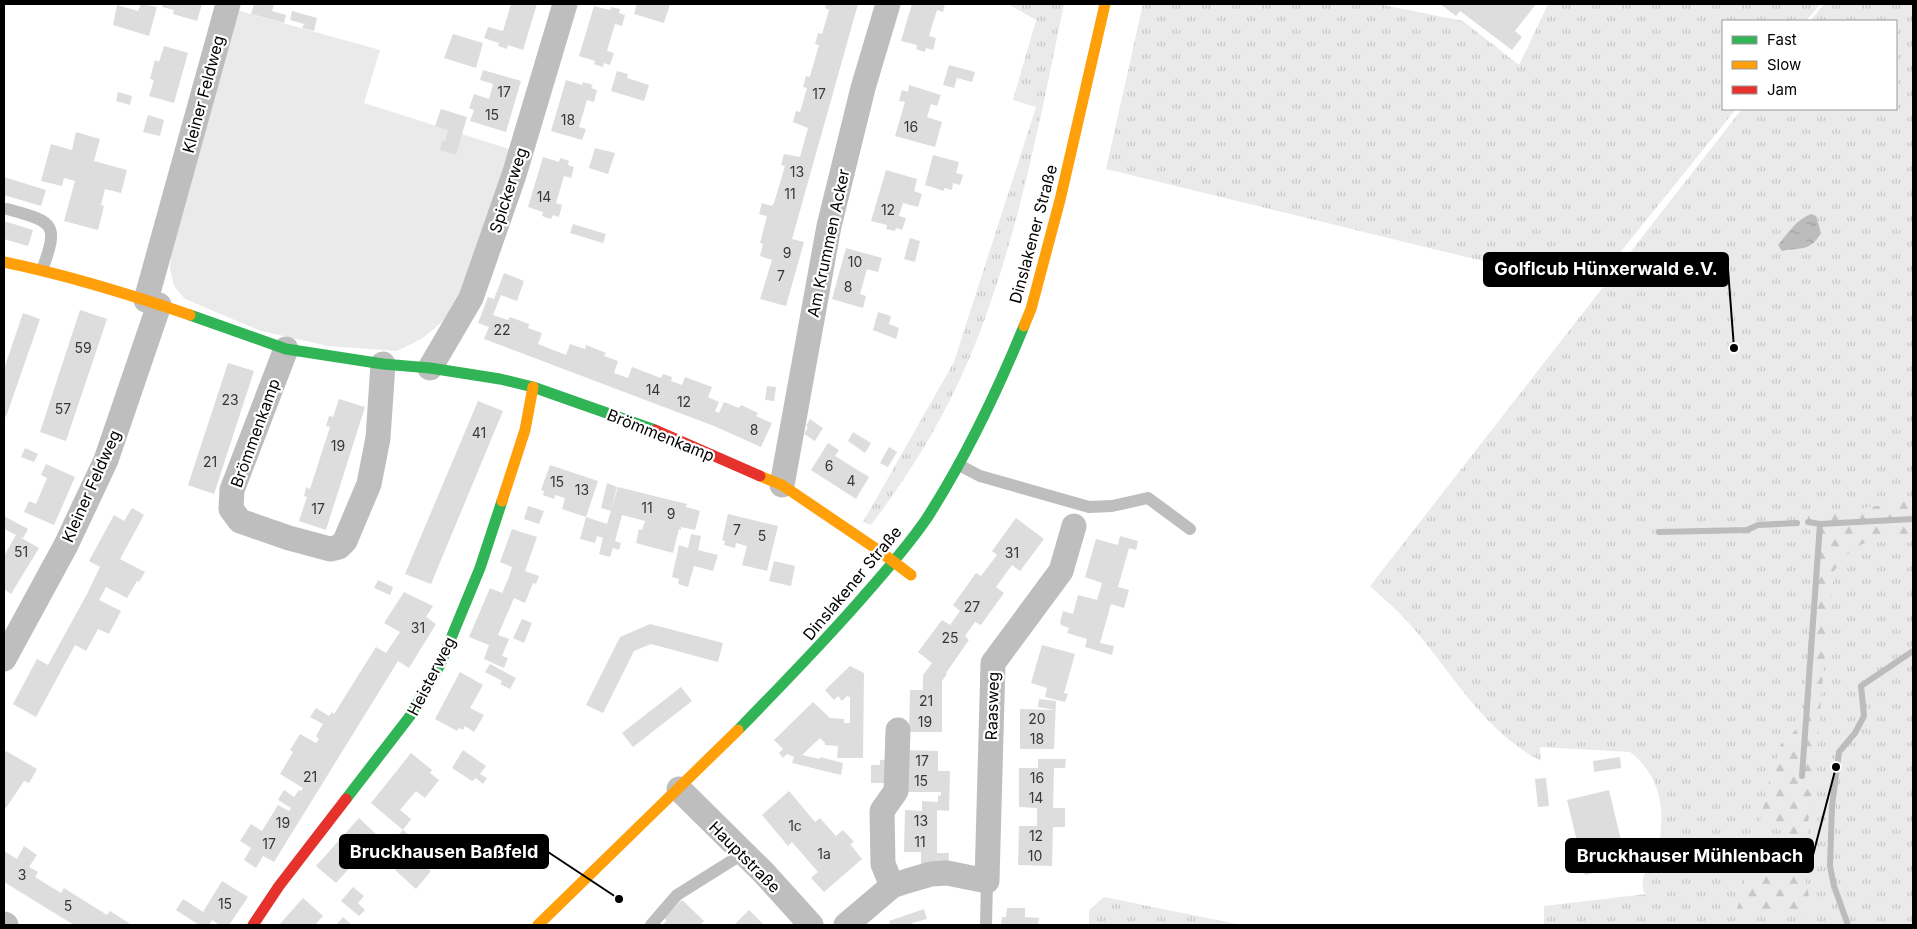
<svg xmlns="http://www.w3.org/2000/svg" width="1917" height="929" viewBox="0 0 1917 929" font-family="Inter,sans-serif">
	<style>
		.grass { fill: url(#grass-tufts) }
		.forest { fill: url(#forest-firs) }
		.park { fill: #eaeaea }
		.water { fill: url(#water-ripples) }
		.lines { fill: none; stroke-linecap: round; stroke-linejoin: round }
		.stream { stroke: #bcbcbc; stroke-width: 6 }
		.building { fill: #ddd }
		.lane { stroke: #bebebe; stroke-width: 12 }
		.street { stroke: #bebebe; stroke-width: 25 }
		.fast { stroke: #30b455; stroke-width: 11 }
		.slow { stroke: #ff9f0a; stroke-width: 11 }
		.jam { stroke: #e5322d; stroke-width: 11 }
		.labels { text-anchor: middle; stroke-width: 4.5; stroke-linejoin: round; paint-order: stroke }
		.number-label { font-size: 14px; fill: #373737 }
		.street-label { font-size: 16px; fill: #000; stroke: #fff }
		.leader { fill: none; stroke: #000; stroke-width: 2 }
		.callout-dot { fill: #000; stroke: #fff; stroke-width: 2 }
		.callout { fill: #000; stroke: #000; stroke-width: 2 }
		.callout-label { font-size: 18px; text-anchor: middle; font-weight: bold; fill: #fff }
	</style>
	<defs>
		<pattern id="grass-tufts" width="24" height="20" patternUnits="userSpaceOnUse" patternTransform="scale(1.25)"><rect width="24" height="20" fill="#eaeaea"/><path d="M3 7l-1-3M5 7V3M7 7l1-3M15 17l-1-3M17 17v-4M19 17l1-3" fill="none" stroke="#c7c7c7"/></pattern>
		<pattern id="forest-firs" width="22" height="20" patternUnits="userSpaceOnUse" patternTransform="scale(1.25)"><rect width="22" height="20" fill="#eaeaea"/><path d="M5 1l3.5 6h-7zM16 11l3.5 6h-7z" fill="#c7c7c7"/></pattern>
		<pattern id="water-ripples" width="26" height="14" patternUnits="userSpaceOnUse" patternTransform="scale(1.25)"><rect width="26" height="14" fill="#bcbcbc"/><path d="M2 4q2-2 4 0t4 0M15 11q2-2 4 0t4 0" fill="none" stroke="#a0a0a0"/></pattern>
	</defs>
	<rect width="100%" height="100%" fill="#fff"/>
	<g class="grass">
		<path d="M1008,4H1064C1040,121 1016,248 969,359C944,418 910,474 871,525L863,522L954,362L1036,107L1013,100L1036,20Z"/>
		<polygon points="1143,4 1378,4 1463,21 1519,65 1548,4 1820,4 1806,21 1723,21 1723,109 1736,109 1593,286 1503,266 1106,169"/>
		<path d="M1824,4H1913V925H1544V906L1646,894L1643,890C1643,886 1642,879 1644,875C1647,869 1654,866 1656,859C1666,819 1665,779 1630,752L1540,747L1541,761C1485,732 1454,676 1414,629C1401,613 1385,600 1370,586L1742,109H1896V21H1810Z"/>
		<polygon points="1104,897 1241,925 1089,925 1089,910"/>
	</g>
	<g class="forest">
		<path d="M1913,499V537C1875,540 1857,536 1834,571L1823,675L1817,750L1805,847C1791,830 1780,829 1759,825L1770,778L1781,744L1803,723L1816,528L1807,525L1808,516L1890,504Z"/>
		<path d="M1757,839C1806,841 1804,878 1813,915L1737,909Z"/>
	</g>
	<polygon class="park" points="236,10 380,50 364,103 509,149 493,202 460,295 443,321 423,338 397,351 328,346 261,331 185,299 174,286 170,269 171,252"/>
	<path class="water" d="M1811,214L1816,216L1821,233C1810,252 1801,247 1782,251L1778,245C1788,233 1796,220 1811,214Z"/>
	<g class="lines">
		<g class="stream">
			<polyline points="1808,522 1820,524"/>
			<polyline points="1659,532 1747,530 1758,525 1797,523"/>
			<polyline points="1802,776 1820,524 1913,519"/>
			<polyline points="1848,925 1834,886 1830,866 1832,806 1839,752 1855,733 1864,716 1861,686 1913,651"/>
		</g>
	</g>
	<g class="building">
		<polygon points="141,4 157,7 149,36 113,25 117,5 138,11"/>
		<polygon points="163,4 202,4 197,21 173,14 174,10 162,7"/>
		<polygon points="254,4 274,4 272,11 286,15 284,23 251,14"/>
		<polygon points="511,4 537,4 523,50 508,45 507,49 498,46 499,43 484,38 488,27 503,31"/>
		<polygon points="637,4 670,4 664,23 634,14"/>
		<polygon points="826,4 858,4 792,239 804,242 786,306 760,299 772,260 760,256 763,244 760,243 767,216 759,214 762,203 772,206 774,203 785,166 781,165 784,154 800,157 808,128 793,122 796,111 800,112 807,88 803,87 806,76 810,77 810,76 819,45 815,44 818,33 822,34 829,10 825,8"/>
		<polygon points="912,4 945,4 943,12 937,10 929,36 936,38 933,50 926,48 925,52 916,49 917,45 901,41"/>
		<polygon points="1440,4 1536,4 1515,31 1522,37 1512,50 1460,11 1456,16"/>
		<polygon points="594,6 610,10 611,7 620,9 619,13 625,15 622,26 615,24 607,51 614,53 610,65 604,63 603,67 594,64 595,61 579,56"/>
		<polygon points="292,11 317,18 314,31 302,28 304,24 290,20"/>
		<polygon points="453,34 483,43 476,68 444,58"/>
		<polygon points="164,46 188,53 174,103 149,96 154,80 150,79 155,60 159,62"/>
		<polygon points="949,65 975,72 972,82 957,78 954,88 943,85"/>
		<polygon points="483,70 521,81 506,132 470,121 474,110 469,108 474,94 489,99 493,84 480,80"/>
		<polygon points="617,71 628,74 627,78 649,85 644,101 611,91"/>
		<polygon points="566,80 582,85 583,82 593,85 591,88 597,90 594,102 587,100 579,127 586,129 582,140 551,131"/>
		<polygon points="909,85 941,95 937,106 931,104 927,117 942,122 935,147 895,136 905,102 899,101 902,90 908,92"/>
		<polygon points="118,92 132,96 130,105 116,101"/>
		<polygon points="441,109 467,117 456,155 440,150 442,141 445,141 448,130 435,126"/>
		<polygon points="148,115 164,120 160,136 143,132"/>
		<polygon points="76,132 100,139 94,161 127,170 121,193 105,189 101,205 104,206 98,230 64,221 75,181 64,178 62,186 41,181 51,144 72,150"/>
		<polygon points="595,148 615,153 608,174 589,168"/>
		<polygon points="933,155 959,162 956,173 963,175 960,185 953,183 952,190 944,188 944,191 925,185"/>
		<polygon points="543,157 559,162 560,158 569,161 568,165 574,167 571,178 564,176 556,203 562,205 559,217 553,215 551,219 542,216 543,212 528,207"/>
		<polygon points="886,170 917,179 914,191 922,194 918,207 903,203 899,216 906,218 902,230 896,228 895,231 886,229 887,225 871,221"/>
		<polygon points="4,177 46,190 41,206 4,195"/>
		<polygon points="4,221 33,230 28,246 4,239"/>
		<polygon points="573,224 606,234 603,243 570,233"/>
		<polygon points="910,238 920,241 915,262 904,259"/>
		<polygon points="846,248 882,258 878,272 867,269 860,294 866,296 863,308 832,299"/>
		<polygon points="504,273 524,281 517,301 501,295 493,315 508,320 510,317 529,324 528,328 542,333 538,344 566,355 570,344 585,349 586,345 606,353 604,356 618,361 614,373 628,378 632,367 661,378 663,374 672,377 671,381 682,385 685,377 712,387 708,397 719,402 715,411 719,413 724,402 739,408 741,405 758,413 756,416 772,423 761,447 714,426 484,339 489,327 478,323 488,297 494,299"/>
		<polygon points="80,310 107,319 66,441 40,432"/>
		<polygon points="878,312 891,316 889,324 899,328 896,339 873,330"/>
		<polygon points="23,313 40,319 6,417 4,416 4,369"/>
		<polygon points="228,363 254,371 214,494 188,485"/>
		<polygon points="767,386 776,387 774,401 765,400"/>
		<polygon points="339,399 365,407 326,530 299,521 307,497 304,496 306,487 310,489 330,427 326,426 329,416 333,417"/>
		<polygon points="478,401 503,411 431,584 405,574"/>
		<polygon points="810,419 823,428 815,441 804,434 808,427 806,426"/>
		<polygon points="853,432 871,443 865,453 848,441"/>
		<polygon points="828,443 839,450 835,456 869,477 856,499 811,470"/>
		<polygon points="889,447 897,452 888,467 880,463"/>
		<polygon points="25,448 38,454 34,462 21,457"/>
		<polygon points="46,464 75,477 54,525 24,512 29,501 36,504 47,478 41,475"/>
		<polygon points="550,465 598,481 586,517 562,509 565,498 555,495 554,499 543,495 544,491 541,490"/>
		<polygon points="607,483 617,487 611,511 601,508"/>
		<polygon points="618,487 687,504 686,507 700,511 695,530 681,527 681,530 679,529 673,553 636,543 639,529 642,530 645,521 622,515 615,541 621,543 619,550 613,548 610,557 599,554 603,538 597,536 595,543 580,539 586,517 607,524"/>
		<polygon points="528,506 544,511 539,524 524,519"/>
		<polygon points="132,508 144,515 120,559 145,572 139,582 137,581 127,598 106,587 99,600 121,611 109,634 98,629 86,651 75,645 36,717 13,704 37,659 48,665 87,594 100,567 89,561 114,515 124,521"/>
		<polygon points="728,514 778,526 767,571 742,565 747,546 736,543 735,548 724,545 725,541 722,540"/>
		<polygon points="4,516 28,529 23,538 18,536 39,548 11,594 4,589 4,556 16,535 4,529"/>
		<polygon points="1016,518 1044,539 1020,571 1012,565 996,587 1004,593 981,625 975,622 965,636 969,640 946,673 947,674 942,681 942,732 909,732 910,690 923,690 923,675 932,663 918,652 942,620 950,625 960,611 953,605 976,573 981,576 997,555 992,551"/>
		<polygon points="512,529 537,537 525,571 539,576 536,584 533,583 525,603 514,598 498,635 509,639 502,656 508,658 504,668 484,659 489,645 469,637 490,588 502,593 509,577 512,567 500,562"/>
		<polygon points="691,534 701,536 698,550 718,555 713,571 694,566 688,587 678,584 679,579 672,577 679,545 688,548"/>
		<polygon points="1120,536 1138,541 1136,550 1129,548 1118,587 1129,590 1124,608 1111,604 1100,643 1114,646 1112,655 1085,647 1087,639 1067,633 1069,628 1061,625 1060,622 1063,611 1073,614 1078,595 1097,600 1102,583 1085,577 1096,539 1118,545"/>
		<polygon points="774,561 795,566 791,586 769,581"/>
		<polygon points="378,580 393,587 390,595 374,588"/>
		<polygon points="404,592 433,606 426,617 436,624 409,668 398,661 274,862 263,856 256,868 244,860 251,848 240,841 251,824 262,831 278,805 289,811 291,808 278,800 284,790 294,797 299,790 301,791 303,788 280,774 293,752 290,750 300,734 316,743 319,739 316,736 323,724 310,717 316,708 329,716 332,712 334,714 376,647 386,653 400,632 384,623"/>
		<polygon points="522,619 532,623 524,643 513,638"/>
		<polygon points="650,624 723,643 718,662 651,644 634,651 603,713 586,705 620,637"/>
		<polygon points="1042,645 1075,654 1064,693 1068,694 1065,702 1045,697 1047,688 1031,683"/>
		<polygon points="490,664 516,678 510,689 500,684 502,681 485,672"/>
		<polygon points="850,666 864,673 863,758 837,758 838,746 825,745 825,743 820,738 802,755 820,759 820,757 843,763 841,775 792,763 794,757 787,754 783,758 779,753 783,749 774,740 813,702 830,718 844,719 844,723 850,723 850,697 847,696 842,701 838,696 834,700 825,690"/>
		<polygon points="460,672 483,685 470,708 484,715 474,732 465,726 463,730 459,728 457,731 435,719"/>
		<polygon points="681,687 692,701 633,747 622,733"/>
		<polygon points="1039,699 1056,701 1054,749 1020,749 1020,709 1055,710 1038,707"/>
		<polygon points="463,750 486,766 480,774 487,778 483,784 476,778 472,781 452,768"/>
		<polygon points="905,750 938,751 938,771 950,771 949,811 937,810 937,853 949,853 948,865 921,864 921,852 904,852 905,810 922,811 922,801 938,802 938,796 941,795 941,792 905,792"/>
		<polygon points="6,751 37,769 29,783 24,781 6,808 4,807 4,755"/>
		<polygon points="411,753 432,770 430,773 439,780 425,798 416,791 400,810 411,819 403,830 419,843 413,851 396,837 403,830 371,803"/>
		<polygon points="1620,757 1621,768 1594,772 1593,761"/>
		<polygon points="1038,759 1066,759 1065,768 1054,768 1053,808 1065,808 1065,827 1053,827 1052,866 1018,865 1019,826 1037,826 1037,808 1019,807 1019,768 1038,768"/>
		<polygon points="880,760 890,760 889,783 871,783 871,765 880,765"/>
		<polygon points="1546,778 1549,806 1538,807 1535,779"/>
		<polygon points="1609,790 1627,865 1585,875 1567,800"/>
		<polygon points="789,791 815,822 820,818 836,836 843,830 854,842 850,844 862,859 824,892 811,878 818,872 792,842 788,846 762,815"/>
		<polygon points="359,818 378,836 371,844 382,853 370,866 360,856 336,883 316,866"/>
		<polygon points="24,846 37,855 29,867 38,872 35,877 61,893 64,888 107,915 110,911 132,925 74,925 4,882 4,851 17,859"/>
		<polygon points="410,853 431,871 416,889 395,870"/>
		<polygon points="222,881 248,897 229,925 220,925 212,920 209,925 199,925 176,910 183,899 203,912"/>
		<polygon points="353,887 364,896 358,903 365,910 359,916 341,901"/>
		<polygon points="303,898 323,916 315,925 279,925"/>
		<polygon points="682,900 704,921 700,925 662,925 667,921 664,918"/>
		<polygon points="1007,908 1025,908 1025,917 1039,918 1038,925 1001,925 1002,917 1006,917"/>
		<polygon points="924,909 927,919 912,923 913,925 890,925 889,921"/>
		<polygon points="749,910 764,925 734,925"/>
		<polygon points="343,917 352,925 336,925"/>
	</g>
	<g class="lines">
		<g class="lane">
			<path d="M7,209C53,222 60,222 42,270"/>
			<polyline points="959,465 980,476 1089,507 1112,506 1148,498 1190,529"/>
			<polyline points="651,925 677,895 744,853"/>
			<polyline points="986,925 987,881"/>
		</g>
		<g class="street">
			<polyline points="146,300 228,4"/>
			<polyline points="286,349 232,490 231,509 240,521 289,538 330,549 339,547 345,541 369,484 378,438 383,364"/>
			<polyline points="430,368 471,298 514,175 565,4"/>
			<polyline points="782,485 829,226 863,88 888,4"/>
			<polyline points="4,659 66,545 106,460 159,305"/>
			<polyline points="679,789 763,872 811,925"/>
			<polyline points="892,886 883,864 882,811 896,791 898,730"/>
			<polyline points="4,924 6,925"/>
			<polyline points="846,925 892,886 907,881 931,874 947,873 987,881 993,663 1061,571 1074,526"/>
		</g>
		<g class="fast">
			<polyline points="190,315 286,349 383,364 430,368 500,379 533,387 655,430"/>
			<path d="M738,730C781,686 823,643 863,597C885,572 908,546 927,518C966,457 997,392 1024,326"/>
			<polyline points="346,799 410,716 440,665 480,568 502,501"/>
		</g>
		<g class="slow">
			<path d="M4,262C67,275 129,294 190,315"/>
			<polyline points="1024,326 1031,309 1060,200 1105,4"/>
			<polyline points="760,476 782,485 878,550 911,575"/>
			<polyline points="502,501 525,430 533,387"/>
			<polyline points="538,925 738,730"/>
		</g>
		<g class="jam">
			<polyline points="655,430 760,476"/>
			<polyline points="253,925 279,886 346,799"/>
		</g>
	</g>
	<g class="labels">
		<g class="number-label">
			<text x="504" y="97">17</text>
			<text x="819" y="99">17</text>
			<text x="492" y="120">15</text>
			<text x="568" y="125">18</text>
			<text x="911" y="132">16</text>
			<text x="797" y="177">13</text>
			<text x="790" y="199">11</text>
			<text x="544" y="202">14</text>
			<text x="888" y="215">12</text>
			<text x="787" y="258">9</text>
			<text x="855" y="267">10</text>
			<text x="781" y="281">7</text>
			<text x="848" y="292">8</text>
			<text x="502" y="335">22</text>
			<text x="83" y="353">59</text>
			<text x="653" y="395">14</text>
			<text x="230" y="405">23</text>
			<text x="684" y="407">12</text>
			<text x="63" y="414">57</text>
			<text x="754" y="435">8</text>
			<text x="479" y="438">41</text>
			<text x="338" y="451">19</text>
			<text x="210" y="467">21</text>
			<text x="829" y="471">6</text>
			<text x="851" y="486">4</text>
			<text x="557" y="487">15</text>
			<text x="582" y="495">13</text>
			<text x="647" y="513">11</text>
			<text x="318" y="514">17</text>
			<text x="671" y="519">9</text>
			<text x="737" y="535">7</text>
			<text x="762" y="541">5</text>
			<text x="21" y="557">51</text>
			<text x="1012" y="558">31</text>
			<text x="972" y="612">27</text>
			<text x="418" y="633">31</text>
			<text x="950" y="643">25</text>
			<text x="926" y="706">21</text>
			<text x="1037" y="724">20</text>
			<text x="925" y="727">19</text>
			<text x="1037" y="744">18</text>
			<text x="922" y="766">17</text>
			<text x="310" y="782">21</text>
			<text x="1037" y="783">16</text>
			<text x="921" y="786">15</text>
			<text x="1036" y="803">14</text>
			<text x="921" y="826">13</text>
			<text x="283" y="828">19</text>
			<text x="795" y="831">1c</text>
			<text x="1036" y="841">12</text>
			<text x="920" y="847">11</text>
			<text x="269" y="849">17</text>
			<text x="824" y="859">1a</text>
			<text x="1035" y="861">10</text>
			<text x="22" y="880">3</text>
			<text x="225" y="909">15</text>
			<text x="68" y="911">5</text>
		</g>
		<g class="street-label">
			<text transform="translate(203 94) rotate(-75)" y="6">Kleiner Feldweg</text>
			<text transform="translate(508 190) rotate(-72)" y="6">Spickerweg</text>
			<text transform="translate(1033 234) rotate(-75)" y="6">Dinslakener Straße</text>
			<text transform="translate(828 243) rotate(-78)" y="6">Am Krummen Acker</text>
			<text transform="translate(255 433) rotate(-70)" y="6">Brömmenkamp</text>
			<text transform="translate(661 435) rotate(22)" y="6">Brömmenkamp</text>
			<text transform="translate(91 486) rotate(-66)" y="6">Kleiner Feldweg</text>
			<text transform="translate(852 583) rotate(-50)" y="6">Dinslakener Straße</text>
			<text transform="translate(431 676) rotate(-63)" y="6">Heisterweg</text>
			<text transform="translate(992 706) rotate(-88)" y="6">Raasweg</text>
			<text transform="translate(745 857) rotate(45)" y="6">Hauptstraße</text>
		</g>
	</g>
	<path class="leader" d="M1734 348L1728 269M619 899L548 852M1836 767L1813 855"/>
	<g class="callout-dot">
		<circle cx="1734" cy="348" r="5"/>
		<circle cx="619" cy="899" r="5"/>
		<circle cx="1836" cy="767" r="5"/>
	</g>
	<g class="callout">
		<rect x="1484" y="253" width="244" height="33" rx="5"/>
		<rect x="340" y="835" width="208" height="33" rx="5"/>
		<rect x="1566" y="839" width="247" height="33" rx="5"/>
	</g>
	<g class="callout-label">
		<text x="1606" y="275">Golflcub Hünxerwald e.V.</text>
		<text x="444" y="858">Bruckhausen Baßfeld</text>
		<text x="1690" y="862">Bruckhauser Mühlenbach</text>
	</g>
	<rect width="1917" height="929" fill="none" stroke="#000000" stroke-width="10"/>
	<rect x="1722" y="20" width="175" height="90" fill="#ffffff" stroke="#999999"/>
	<rect x="1732" y="36" width="25" height="8" fill="#30b455" stroke="#999999"/>
	<text x="1767" y="45" font-size="15" fill="#000000">Fast</text>
	<rect x="1732" y="61" width="25" height="8" fill="#ff9f0a" stroke="#999999"/>
	<text x="1767" y="70" font-size="15" fill="#000000">Slow</text>
	<rect x="1732" y="86" width="25" height="8" fill="#e5322d" stroke="#999999"/>
	<text x="1767" y="95" font-size="15" fill="#000000">Jam</text>
</svg>
